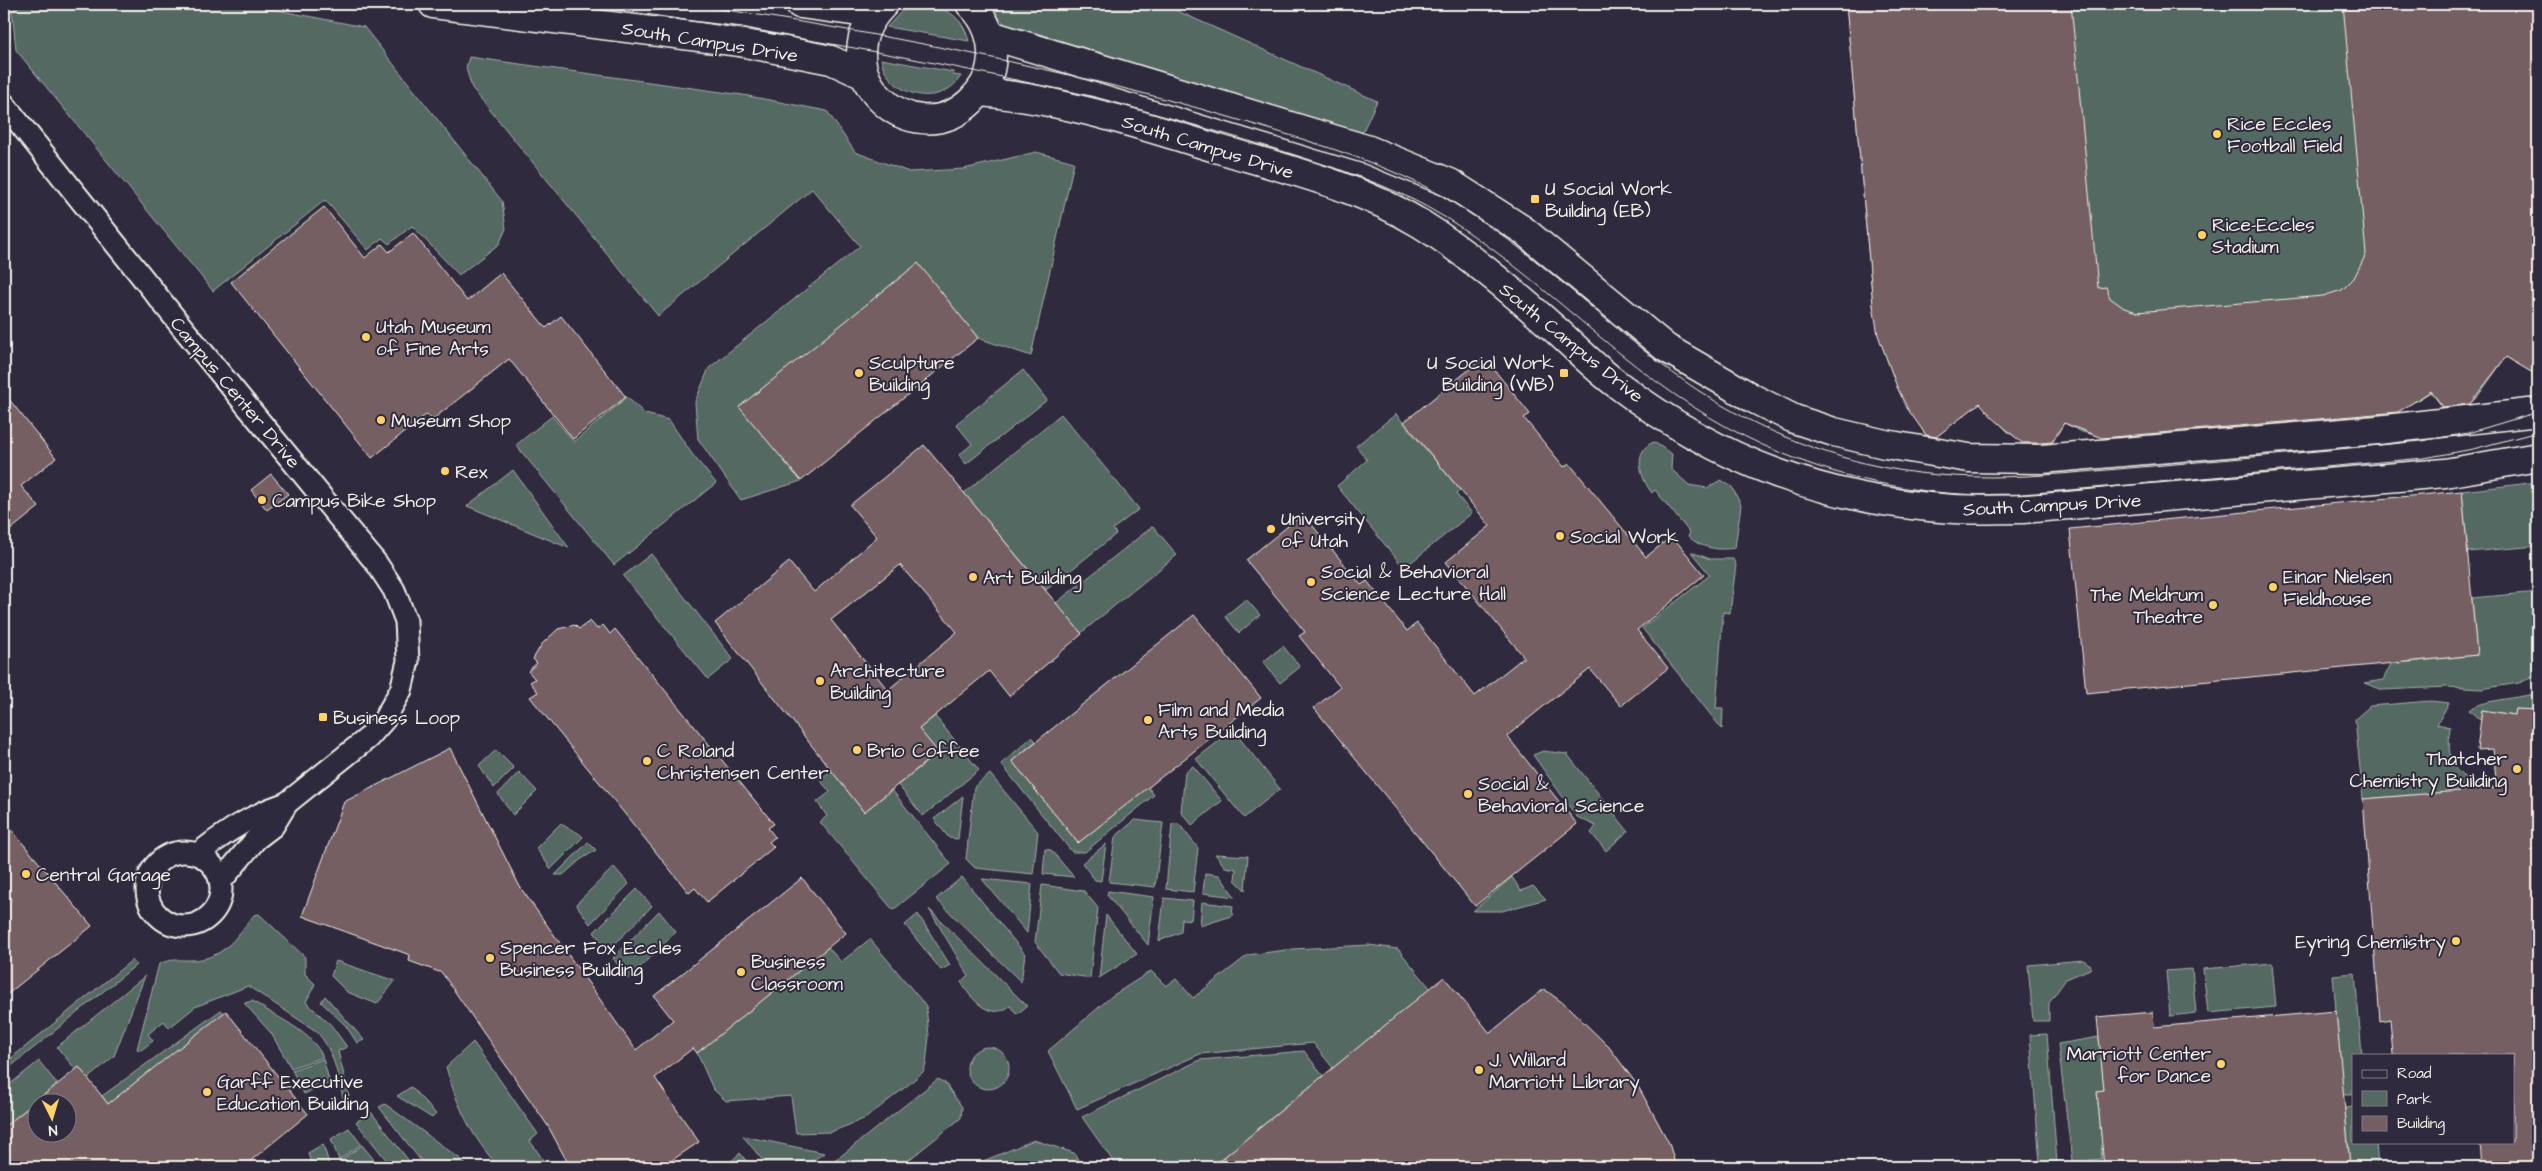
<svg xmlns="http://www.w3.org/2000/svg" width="2542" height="1171" viewBox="0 0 2542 1171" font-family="'Architects Daughter',sans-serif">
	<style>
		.green { fill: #556964; stroke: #a4ada6 }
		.building { fill: #745e62; stroke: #f4f1e8; fill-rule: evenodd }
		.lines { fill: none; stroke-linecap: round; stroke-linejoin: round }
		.minor-casing { stroke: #f4f1e8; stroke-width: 25 }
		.tertiary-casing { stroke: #f4f1e8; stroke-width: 31 }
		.minor { stroke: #2f2a3d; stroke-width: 21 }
		.tertiary { stroke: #2f2a3d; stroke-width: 28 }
		.tram { stroke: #f4f1e8; stroke-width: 1 }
		.poi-dot { fill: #ffd166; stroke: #2f2a3d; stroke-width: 2 }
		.labels { text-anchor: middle; stroke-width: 4; stroke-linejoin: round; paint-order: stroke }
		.street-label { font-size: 19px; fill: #f4f1e8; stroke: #2f2a3d }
		.poi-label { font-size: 19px; fill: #f4f1e8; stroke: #2f2a3d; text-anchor: start }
	</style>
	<rect width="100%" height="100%" fill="#2f2a3d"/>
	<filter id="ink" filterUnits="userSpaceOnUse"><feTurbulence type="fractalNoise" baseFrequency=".02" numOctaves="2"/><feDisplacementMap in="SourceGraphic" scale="10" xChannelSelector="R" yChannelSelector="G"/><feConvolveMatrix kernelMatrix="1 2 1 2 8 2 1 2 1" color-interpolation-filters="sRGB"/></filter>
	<g filter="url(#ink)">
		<g class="green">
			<polygon points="24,4 246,4 364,27 502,201 506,229 499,244 459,275 412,226 389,244 382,238 368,250 325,200 213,291 16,50 12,10"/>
			<polygon points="991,4 1162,4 1377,101 1362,133 1006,25 994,12"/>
			<path d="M1846,4H2538V376L2506,357L2478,396L2452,420L2431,392L2390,416L2122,442L2082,432L2064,423L2044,457L2008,432L1980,403L1930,441C1900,399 1882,356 1873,305Z"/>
			<path d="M919,5C945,6 962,15 969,41L887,27L902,11Z"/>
			<polygon points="469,57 743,95 827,111 855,152 909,172 964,169 1036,152 1074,162 1031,356 978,338 918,264 740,407 801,481 741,500 698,439 695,402 709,368 860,246 812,189 658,316 472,88 466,68"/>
			<path d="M881,59L953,72V75L961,76C940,110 888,96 881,59Z"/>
			<polygon points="1023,370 1047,400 966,464 959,455 972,444 956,424"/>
			<polygon points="627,397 645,414 669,420 692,454 716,483 614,565 516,445 552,416 574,442"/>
			<polygon points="1061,414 1139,509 1113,529 1116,534 1046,590 964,493"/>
			<polygon points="1396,414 1460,490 1456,494 1472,513 1404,568 1337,486 1367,460 1356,446"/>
			<path d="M1654,442L1672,454L1671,469L1689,485L1707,488L1721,480L1732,487L1741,505L1735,548C1718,551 1700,548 1688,536L1690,533L1655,490L1652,493C1640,478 1632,450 1654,442Z"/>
			<polygon points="513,470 569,548 467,506"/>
			<polygon points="2538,482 2538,546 2468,552 2462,491"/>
			<polygon points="1153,526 1177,555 1081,633 1056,603"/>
			<polygon points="1691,552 1710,559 1733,559 1736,565 1730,613 1723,612 1716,708 1723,708 1722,729 1642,628 1710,575"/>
			<polygon points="651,554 733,659 708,679 623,576"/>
			<polygon points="2538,592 2538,675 2519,683 2481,689 2448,687 2383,690 2364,683 2383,680 2391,664 2477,655 2472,598"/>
			<polygon points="1246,599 1260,615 1239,633 1225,616"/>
			<polygon points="1283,646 1300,667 1280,683 1263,662"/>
			<path d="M2538,693V710L2515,709L2514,715L2482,710L2480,720L2469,710C2480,700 2520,698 2538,693Z"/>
			<path d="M2430,701L2449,703L2437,724L2450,727C2446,770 2456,779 2497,788L2363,799L2355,719L2370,706Z"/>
			<polygon points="935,716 979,770 923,816 898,785 938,753 919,729"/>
			<polygon points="1233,730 1280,789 1244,818 1196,759"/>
			<polygon points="1032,737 1036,741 1012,761 1078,843 1148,787 1154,795 1085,852 1072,852 1001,764"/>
			<polygon points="496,750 514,768 494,788 479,766"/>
			<polygon points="1543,751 1567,754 1628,831 1606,851 1591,833 1596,826 1577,817 1533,755"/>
			<polygon points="1193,766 1222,801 1192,825 1181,812 1185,772"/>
			<polygon points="831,770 864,812 892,790 951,864 893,910 820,822 827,816 817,802 830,792 820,780"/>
			<polygon points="519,772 537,791 513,815 498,794"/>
			<polygon points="990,774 1038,832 1033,874 975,868 966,859 974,787"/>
			<polygon points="963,796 958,839 949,838 934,819"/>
			<polygon points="1135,820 1163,823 1155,887 1109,882 1115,837"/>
			<path d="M561,823C568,830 577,830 583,837L551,869L536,848Z"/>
			<polygon points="1172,824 1179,824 1198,848 1193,892 1166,889"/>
			<polygon points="588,842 596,850 580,860 563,875 555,875"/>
			<polygon points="1106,844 1101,881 1095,880 1082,863"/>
			<polygon points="1045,849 1051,850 1074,877 1043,874"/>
			<polygon points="1215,854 1248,856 1245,890 1235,880 1236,869 1225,867"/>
			<polygon points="614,867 629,884 590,924 576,904"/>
			<polygon points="1205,873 1219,875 1235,897 1203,893"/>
			<polygon points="962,877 1025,954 1021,982 936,899"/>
			<polygon points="1512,877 1521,891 1533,886 1546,899 1502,911 1473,911"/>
			<polygon points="982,879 1032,884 1027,933"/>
			<polygon points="1042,885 1084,891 1098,908 1090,978 1059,973 1035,942"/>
			<polygon points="637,889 652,906 608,951 594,932"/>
			<polygon points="1108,891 1154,897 1148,945 1107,895"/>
			<polygon points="1164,898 1193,901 1191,920 1182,919 1181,932 1159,941"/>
			<polygon points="1202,902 1233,906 1232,916 1200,926"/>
			<path d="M929,909L1027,1006L1017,1014L1010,1006C1007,1008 1002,1011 999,1011C983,1014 968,994 961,982L968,975Z"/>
			<polygon points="659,911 676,932 628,979 613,958"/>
			<path d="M259,914L305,957V974L315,984L306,1002L331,1025L347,1047L338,1051L349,1096L343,1098C337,1073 334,1050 316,1031L248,986L195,1007L169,1028L164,1021L148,1034L153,1041L141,1050L137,1049L159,964C170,959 178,960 190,960C224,960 235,938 254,915Z"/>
			<polygon points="918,914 950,965 941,970 905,925"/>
			<polygon points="1106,915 1137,954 1099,978"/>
			<polygon points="870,939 926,1006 929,1036 926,1064 923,1072 908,1085 866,1118 831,1132 796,1133 791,1096 726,1101 713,1089 697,1053 828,947 841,962"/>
			<polygon points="1369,945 1398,949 1431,989 1333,1068 1313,1043 1200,1054 1077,1109 1048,1051 1112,996 1151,971 1166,986 1176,979 1193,998 1248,955 1293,949"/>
			<polygon points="132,960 136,965 4,1072 4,1064"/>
			<polygon points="2083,960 2091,965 2090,969 2066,979 2049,1003 2049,1021 2033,1021 2028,965"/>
			<polygon points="336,961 395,981 377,1004 347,992 331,976"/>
			<polygon points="2272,963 2276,1007 2208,1013 2203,969"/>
			<polygon points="2192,969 2196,1013 2170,1016 2166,971"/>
			<polygon points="2355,973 2362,1055 2353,1055 2353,1094 2343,1094 2333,975"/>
			<polygon points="145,976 114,1056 85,1081 57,1047"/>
			<polygon points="325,996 364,1040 357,1043 346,1026 321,1002"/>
			<path d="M253,1001C276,1018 311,1030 323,1057L291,1068L271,1033L244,1003Z"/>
			<polygon points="221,1010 224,1013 108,1104 102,1096"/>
			<polygon points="2047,1034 2057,1162 2040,1164 2030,1035"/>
			<polygon points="2099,1037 2104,1090 2097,1091 2101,1136 2123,1147 2101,1149 2102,1159 2090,1160 2090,1167 2077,1167 2072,1161 2058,1044"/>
			<path d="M473,1042L538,1134L530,1141L548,1167H499C472,1138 457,1106 446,1067Z"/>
			<circle cx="988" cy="1068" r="21"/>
			<polygon points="1304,1051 1323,1076 1212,1167 1117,1167 1082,1117 1200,1060"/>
			<polygon points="323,1059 330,1083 304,1094 292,1070"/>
			<polygon points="39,1061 57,1084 4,1127 4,1089"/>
			<polygon points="938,1079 945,1083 962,1107 961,1118 900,1167 827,1167"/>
			<polygon points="411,1087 436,1114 432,1118 397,1096"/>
			<polygon points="385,1104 459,1158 468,1167 425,1166 379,1107"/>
			<polygon points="2353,1107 2353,1142 2376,1142 2378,1167 2337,1167 2350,1165 2345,1108"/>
			<polygon points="371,1112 409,1161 401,1167 392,1167 356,1122"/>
			<polygon points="349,1128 361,1144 339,1160 331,1139"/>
			<polygon points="743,1136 824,1153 804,1167 768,1167"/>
			<polygon points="1034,1140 1074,1153 1083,1167 969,1167"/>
			<polygon points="323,1144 330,1167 312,1167 308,1153"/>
			<polygon points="362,1145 380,1167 341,1167 339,1162"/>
			<polygon points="740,1153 751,1167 725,1167"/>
		</g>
		<g class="building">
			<polygon points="1846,4 2071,4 2098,288 2106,287 2110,298 2124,308 2137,312 2323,296 2342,290 2354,278 2366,254 2343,4 2538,4 2538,376 2506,357 2470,404 2443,407 2431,391 2398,412 2102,438 2064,423 2052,442 2041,443 2022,443 1992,417 1980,403 1936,437 1926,435 1907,408 1897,387 1878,335 1873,305"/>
			<polygon points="324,207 365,258 382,244 389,252 413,233 467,301 501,273 546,328 561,316 626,397 573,439 509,359 432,420 427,414 372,458 231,282"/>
			<polygon points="918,263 978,338 801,481 739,407"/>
			<polygon points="1481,360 1484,364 1487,361 1530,414 1524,418 1564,467 1569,463 1646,557 1672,536 1704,575 1637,630 1668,668 1621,706 1590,669 1507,736 1577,824 1475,906 1314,708 1340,687 1299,636 1305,632 1246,560 1303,514 1361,585 1367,581 1407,631 1417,623 1475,696 1524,657 1446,562 1490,526 1404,422"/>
			<polygon points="4,393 56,458 21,486 39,507 4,535"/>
			<path d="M924,445L1082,634L1009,696L989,671L919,729L938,752L864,812L715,623L789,562L814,592L877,537L850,505ZM900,565L957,632L888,690L831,620Z"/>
			<polygon points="271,474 288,494 267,510 251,490"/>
			<polygon points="2462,491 2477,655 2086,693 2070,529"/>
			<polygon points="1194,615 1261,698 1078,843 1012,761"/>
			<polygon points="590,621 597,629 603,625 610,634 615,629 774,824 768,828 775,837 769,842 774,847 707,902 695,888 689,893 530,697 538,692 530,682 535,679 528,671 537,663 533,659 542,644 558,629 575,625 579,629"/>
			<polygon points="2515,709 2538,710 2538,1167 2482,1167 2480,1142 2513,1142 2513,1055 2393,1055 2390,1019 2380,1021 2363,799 2497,788 2493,749 2477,750 2482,710 2514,715"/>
			<polygon points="450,748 520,887 636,1050 673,1020 654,996 802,878 846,933 697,1053 693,1048 655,1078 699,1142 662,1167 570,1167 548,1126 442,973 409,961 410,955 302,916 344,802"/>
			<polygon points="4,821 92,926 4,997"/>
			<polygon points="1444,977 1490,1033 1544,989 1567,1006 1609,1047 1638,1086 1669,1143 1676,1167 1212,1167"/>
			<path d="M226,1011L308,1114L243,1167H4V1127L79,1067L108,1104ZM38,1104H68V1134H38Z"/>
			<polygon points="2336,1011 2350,1166 2104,1167 2097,1091 2104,1090 2097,1017 2153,1012 2154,1027"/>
		</g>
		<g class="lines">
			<g class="minor-casing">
				<g id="minor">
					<polyline points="4,104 182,327 377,564 394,590 406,621 408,661 401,690 384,720 368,738 287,803 273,826 256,839 221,881"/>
					<circle cx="184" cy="889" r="37"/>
					<path d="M198,854C225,832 253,814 287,803"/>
				</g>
			</g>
			<g class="tertiary-casing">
				<g id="tertiary">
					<polyline points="433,4 740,42 831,60 864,75"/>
					<polyline points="800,4 874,14"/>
					<path d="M884,4C817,70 912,158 971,101C981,91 989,80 991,65C995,42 987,20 970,4"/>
					<polyline points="990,35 1369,150 1450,183 1523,230 1666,348 1754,399 1794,419 1834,432 1885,444 1969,458 2042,459 2377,430 2538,412"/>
					<path d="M981,92C1063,99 1143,126 1222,150C1290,170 1360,187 1421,224C1469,254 1515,294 1557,331C1577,349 1596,369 1618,385C1720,462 1826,501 1954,509C1977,510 2000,509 2023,509L2445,473L2538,457"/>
				</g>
			</g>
			<use href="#minor" class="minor"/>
			<use href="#tertiary" class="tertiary"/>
			<g class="tram">
				<path d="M579,4C793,36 1007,69 1215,131C1272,148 1329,164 1383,186C1504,235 1587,340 1695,408C1780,463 1882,493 1983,495C2045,496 2108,487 2170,481C2254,473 2339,466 2424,458L2473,449L2538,432"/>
				<path d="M688,4C872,32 1053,65 1232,118C1296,137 1364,156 1424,186C1513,232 1582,303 1661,364C1722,411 1792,446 1868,464C1965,487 2056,474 2153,466C2243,458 2332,450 2421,441L2468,433L2538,412"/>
			</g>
		</g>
	</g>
	<g class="poi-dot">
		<circle cx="2217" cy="134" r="5"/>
		<rect x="1530" y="194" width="10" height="10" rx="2.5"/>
		<circle cx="2202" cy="235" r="5"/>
		<circle cx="366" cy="337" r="5"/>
		<circle cx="859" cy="373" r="5"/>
		<rect x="1559" y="368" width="10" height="10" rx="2.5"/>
		<circle cx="381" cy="420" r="5"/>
		<circle cx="445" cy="471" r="5"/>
		<circle cx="262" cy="500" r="5"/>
		<circle cx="1271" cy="529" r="5"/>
		<circle cx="1560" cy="536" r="5"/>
		<circle cx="973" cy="577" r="5"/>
		<circle cx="1311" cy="582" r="5"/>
		<circle cx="2273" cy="587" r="5"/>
		<circle cx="2213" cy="605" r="5"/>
		<circle cx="820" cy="681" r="5"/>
		<rect x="318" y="712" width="10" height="10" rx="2.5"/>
		<circle cx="1148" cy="720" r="5"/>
		<circle cx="857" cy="750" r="5"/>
		<circle cx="647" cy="761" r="5"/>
		<circle cx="2517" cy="769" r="5"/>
		<circle cx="1468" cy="794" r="5"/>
		<circle cx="26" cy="874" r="5"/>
		<circle cx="2456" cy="941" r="5"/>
		<circle cx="490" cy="958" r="5"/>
		<circle cx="741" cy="972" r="5"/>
		<circle cx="2221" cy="1064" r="5"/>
		<circle cx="1479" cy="1070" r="5"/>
		<circle cx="207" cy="1092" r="5"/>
	</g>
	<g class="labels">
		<g class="street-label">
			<text transform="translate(710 41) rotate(9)" y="7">South Campus Drive</text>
			<text transform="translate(1208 146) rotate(17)" y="7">South Campus Drive</text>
			<text transform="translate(1572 342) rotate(39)" y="7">South Campus Drive</text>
			<text transform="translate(236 392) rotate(50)" y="7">Campus Center Drive</text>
			<text transform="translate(2052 504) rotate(-3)" y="7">South Campus Drive</text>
		</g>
		<g class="poi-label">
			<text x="2227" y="130">Rice Eccles<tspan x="2227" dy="22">Football Field</tspan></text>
			<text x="1545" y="195">U Social Work<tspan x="1545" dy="22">Building (EB)</tspan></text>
			<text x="2212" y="231">Rice-Eccles<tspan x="2212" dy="22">Stadium</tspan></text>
			<text x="376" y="333">Utah Museum<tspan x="376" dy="22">of Fine Arts</tspan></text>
			<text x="869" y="369">Sculpture<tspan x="869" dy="22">Building</tspan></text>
			<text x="1554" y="369" text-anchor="end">U Social Work<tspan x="1554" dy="22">Building (WB)</tspan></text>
			<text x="391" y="427">Museum Shop</text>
			<text x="455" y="478">Rex</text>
			<text x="272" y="507">Campus Bike Shop</text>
			<text x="1281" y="525">University<tspan x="1281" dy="22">of Utah</tspan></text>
			<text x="1570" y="543">Social Work</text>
			<text x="1321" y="578">Social &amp; Behavioral<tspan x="1321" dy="22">Science Lecture Hall</tspan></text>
			<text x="2283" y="583">Einar Nielsen<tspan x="2283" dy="22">Fieldhouse</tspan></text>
			<text x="983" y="584">Art Building</text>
			<text x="2203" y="601" text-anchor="end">The Meldrum<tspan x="2203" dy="22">Theatre</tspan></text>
			<text x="830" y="677">Architecture<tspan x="830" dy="22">Building</tspan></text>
			<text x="1158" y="716">Film and Media<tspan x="1158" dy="22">Arts Building</tspan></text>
			<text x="333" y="724">Business Loop</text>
			<text x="657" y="757">C Roland<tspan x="657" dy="22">Christensen Center</tspan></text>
			<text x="867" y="757">Brio Coffee</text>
			<text x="2507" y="765" text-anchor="end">Thatcher<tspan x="2507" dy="22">Chemistry Building</tspan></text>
			<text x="1478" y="790">Social &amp;<tspan x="1478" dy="22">Behavioral Science</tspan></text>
			<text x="36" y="881">Central Garage</text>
			<text x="2446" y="948" text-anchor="end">Eyring Chemistry</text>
			<text x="500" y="954">Spencer Fox Eccles<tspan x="500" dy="22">Business Building</tspan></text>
			<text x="751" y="968">Business<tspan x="751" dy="22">Classroom</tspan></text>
			<text x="2211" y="1060" text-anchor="end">Marriott Center<tspan x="2211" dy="22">for Dance</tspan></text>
			<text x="1489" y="1066">J. Willard<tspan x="1489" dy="22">Marriott Library</tspan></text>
			<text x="217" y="1088">Garff Executive<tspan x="217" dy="22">Education Building</tspan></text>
		</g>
	</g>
	<rect width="2542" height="1171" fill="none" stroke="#2f2a3d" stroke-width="20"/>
	<rect x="10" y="10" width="2522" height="1151" fill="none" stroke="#f4f1e8" stroke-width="2" filter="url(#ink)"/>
	<rect x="2352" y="1054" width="162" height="90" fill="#2f2a3d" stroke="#7e7a81"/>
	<rect x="2362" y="1070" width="25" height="8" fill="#2f2a3d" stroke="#7e7a81"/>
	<text x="2397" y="1078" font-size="15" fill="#f4f1e8">Road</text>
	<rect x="2362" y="1091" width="25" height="15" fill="#556964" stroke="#7e7a81"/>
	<text x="2397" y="1104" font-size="15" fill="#f4f1e8">Park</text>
	<rect x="2362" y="1116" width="25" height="15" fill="#745e62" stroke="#7e7a81"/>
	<text x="2397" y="1128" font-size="15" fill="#f4f1e8">Building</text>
	<g transform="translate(52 1118) rotate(175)"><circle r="24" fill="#2f2a3d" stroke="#7e7a81"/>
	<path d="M0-4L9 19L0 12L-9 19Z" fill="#ffd166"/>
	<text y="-8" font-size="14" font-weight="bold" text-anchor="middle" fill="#f4f1e8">N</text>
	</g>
</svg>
